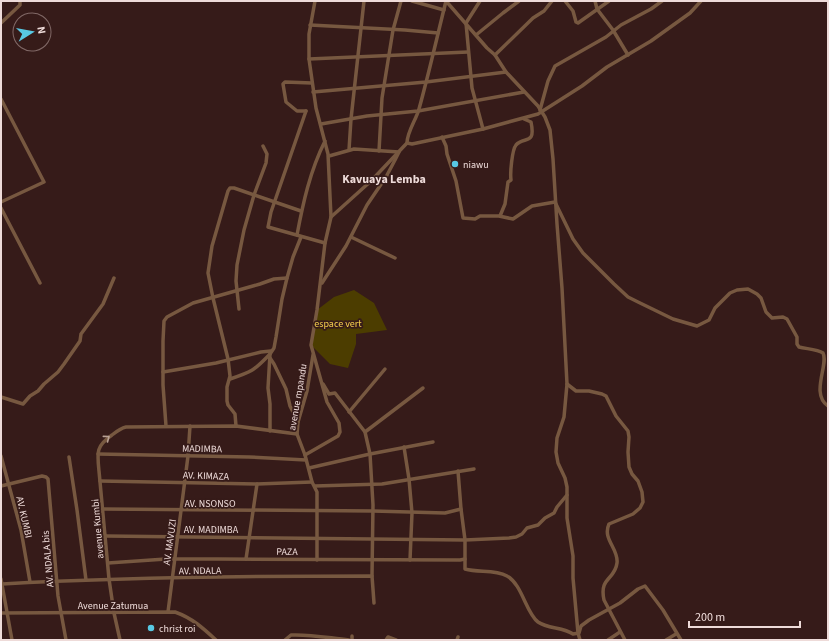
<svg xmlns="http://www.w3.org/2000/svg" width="829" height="641" viewBox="0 0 829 641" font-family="'Source Sans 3',sans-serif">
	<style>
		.green { fill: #4c3d00 }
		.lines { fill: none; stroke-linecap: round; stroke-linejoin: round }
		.minor { stroke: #775840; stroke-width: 3.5 }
		.oneway { stroke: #b8a094 }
		.poi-dot { fill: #58c9e4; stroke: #361b19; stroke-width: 1.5 }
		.labels { text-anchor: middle; stroke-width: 3.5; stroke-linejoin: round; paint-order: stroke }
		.poi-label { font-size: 10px; fill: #eedbd9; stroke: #361b19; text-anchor: start }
		.park-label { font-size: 10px; fill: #f6d04d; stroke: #361b19 }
		.street-label { font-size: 10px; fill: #eedbd9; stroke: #361b19 }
		.quarter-label { font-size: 12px; font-weight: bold; fill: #eedbd9; stroke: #361b19 }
	</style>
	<rect width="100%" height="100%" fill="#361b19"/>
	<polygon class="green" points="354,290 374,303 387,330 356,334 356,344 348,368 330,364 311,345 317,310 334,297"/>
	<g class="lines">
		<g class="minor">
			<polyline points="412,1 444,10"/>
			<polyline points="446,1 487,48 495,55 506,72 538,106 545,117 550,130 553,159 557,224 562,288 567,384 564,417 557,438 556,452 558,463 565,478 567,487 567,518 573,556 573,578 578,633 580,640"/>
			<polyline points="480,1 466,23 472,88 483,129"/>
			<polyline points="565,1 573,11 576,22 578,23 609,1"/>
			<polyline points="595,1 597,9 613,30 628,55"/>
			<polyline points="1,23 20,5 20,1"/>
			<polyline points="310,25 405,30 438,33"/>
			<polyline points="476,35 503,13 519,1"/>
			<polyline points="495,55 533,18 544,11 552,1"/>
			<polyline points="309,59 468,52"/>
			<polyline points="313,92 426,82 506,72"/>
			<polyline points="1,99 44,182 1,202"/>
			<polyline points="540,110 548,81 555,66 606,37 621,25 651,9 662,1"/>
			<polyline points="306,111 271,212 268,227 325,243"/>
			<polyline points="306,111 297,111 286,102 283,84 285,82 312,83"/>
			<polyline points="321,124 367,116 418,111 524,92"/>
			<path d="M442,137L446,146L447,154L456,181L463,218L475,219L480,216H499L513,219L532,206L555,202L573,239L583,253L614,284L628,297L638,302L673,319L697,326L709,320L715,308L730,293L737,290L748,289L757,294L761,298L766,312L772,318L783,317L787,319L797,337V344L799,347C806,349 817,349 823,353C829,364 810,394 828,406"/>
			<polyline points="407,143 412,144 483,129 538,114 582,86 607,67 651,41 690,13 701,1"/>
			<polyline points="349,150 351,119 364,1"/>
			<polyline points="379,151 382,98 393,30 401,1"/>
			<polyline points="1,208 40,283"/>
			<path d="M500,216L505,204L508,182L511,180C510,173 512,150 516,145C524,136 536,146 531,122L524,119"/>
			<path d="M331,217L371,181L407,143C407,132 416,120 419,109C429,73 437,37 446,1"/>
			<path d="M297,235C303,203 310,171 325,141"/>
			<polyline points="351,237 395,258"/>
			<polyline points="322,283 346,246 367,205 386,177 395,160 399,152 354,149 329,156"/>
			<polyline points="239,309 236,281 237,265 244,230 254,195 266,163 267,154 263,146"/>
			<polyline points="313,355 307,391 298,422 297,434 305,455 312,482 317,492 317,560"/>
			<polyline points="270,358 274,364 286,389 290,406 298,422"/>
			<polyline points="163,372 216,363 261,352 271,351"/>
			<path d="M230,379C251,372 254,371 270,354"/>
			<polyline points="323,384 329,394 335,393 365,432 370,454 373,505 372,576"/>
			<path d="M567,384L576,391H589L602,394L606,396L616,416L628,431L629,437L628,452L629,467L632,474L638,481L642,492L643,502L640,508L633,514L609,524C602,539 619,549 617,563C615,580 599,577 604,600L625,640"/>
			<polyline points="1,397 23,404 30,396 38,391 44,384 58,372 64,364 80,341 81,334 103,304 114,278"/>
			<polyline points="349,412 385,369"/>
			<polyline points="166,426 163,385 163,341 164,321 167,317 193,303 260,284 274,279 287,278"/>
			<polyline points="236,426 235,414 228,405 227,401 227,387 230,376 228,359 213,298 208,273 212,246 228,191 230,188 234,188 301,211"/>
			<polyline points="270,431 270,404 268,388 270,354 274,348 276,337 282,299 287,278 293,257 301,237"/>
			<polyline points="365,432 423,388"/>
			<polyline points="404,447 409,479 412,513 410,560"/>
			<polyline points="98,454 249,457 306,460"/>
			<polyline points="305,455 338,436 340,432 339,423 327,402 311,345 317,310 325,243 331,217 328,154 316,108 309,59 309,34 315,1"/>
			<polyline points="1,456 21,530 30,582"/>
			<polyline points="69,457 77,510 86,580"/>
			<polyline points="309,468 370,454 433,442"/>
			<path d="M458,471L461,509L465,540V569C479,573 494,569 507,576C522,584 526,613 538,622C548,629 563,627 573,634L579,633L581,626L589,620L620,603L638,589L645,586L663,610L681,640"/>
			<polyline points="100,481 257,484 312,482"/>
			<polyline points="1,486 42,476 46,477 48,479 58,596 66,640"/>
			<polyline points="315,486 382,484 474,469"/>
			<polyline points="103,509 373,511 445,513 461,509"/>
			<polyline points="106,536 465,540 509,538 516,537 522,534 527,528 538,525 545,518 554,513 557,507 567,495"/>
			<polyline points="246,559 257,484"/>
			<polyline points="108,563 166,559 218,559 460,560 465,559"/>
			<polyline points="1,579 12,640"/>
			<path d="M2,584C125,577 249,576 372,576L374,603"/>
			<polyline points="168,612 188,456 190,426"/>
			<path d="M1,613L175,612C192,618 203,628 216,640"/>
			<path d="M120,640L114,613L109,579L99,471C97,452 96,446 112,435C117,431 121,428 126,427L236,426L297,434"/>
			<path d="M285,640L291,635C310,634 329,638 349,640"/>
			<polyline points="352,640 352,636"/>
			<polyline points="386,640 388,637 396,640"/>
			<polyline points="457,640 458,637"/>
			<polyline points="608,640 620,632"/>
			<polyline points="666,640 676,634"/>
		</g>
	</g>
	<defs><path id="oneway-chevron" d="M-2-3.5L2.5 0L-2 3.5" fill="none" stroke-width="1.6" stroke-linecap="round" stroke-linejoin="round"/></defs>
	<use class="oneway" href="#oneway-chevron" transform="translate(107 438) rotate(-37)"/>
	<g class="poi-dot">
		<circle cx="455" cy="164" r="4"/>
		<circle cx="151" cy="628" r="4"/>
	</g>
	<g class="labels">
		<g class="poi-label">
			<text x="463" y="168">niawu</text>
			<text x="159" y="632">christ roi</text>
		</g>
		<g class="park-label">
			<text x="338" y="327">espace vert</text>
		</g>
		<g class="street-label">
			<text transform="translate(297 397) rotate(-80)" y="4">avenue mpandu</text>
			<text transform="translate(202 448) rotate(1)" y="4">MADIMBA</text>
			<text transform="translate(206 475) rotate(2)" y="4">AV. KIMAZA</text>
			<text x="210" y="507">AV. NSONSO</text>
			<text transform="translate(25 517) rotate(77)" y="4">AV. KUMBI</text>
			<text transform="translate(97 529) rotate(-95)" y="4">avenue Kumbi</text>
			<text x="211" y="533">AV. MADIMBA</text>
			<text transform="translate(169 542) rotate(-82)" y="4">AV. MAVUZI</text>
			<text transform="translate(287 551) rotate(1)" y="4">PAZA</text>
			<text transform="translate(47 559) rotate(-95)" y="4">AV. NDALA bis</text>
			<text transform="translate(200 570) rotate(-1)" y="4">AV. NDALA</text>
			<text x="113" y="609">Avenue Zatumua</text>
		</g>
		<g class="quarter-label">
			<text x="384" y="183">Kavuaya Lemba</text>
		</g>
	</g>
	<rect width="829" height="641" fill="none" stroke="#eedbd9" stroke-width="4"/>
	<g transform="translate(32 32) rotate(79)"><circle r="19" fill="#361b19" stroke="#806866"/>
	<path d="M0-3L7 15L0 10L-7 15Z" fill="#58c9e4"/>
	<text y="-6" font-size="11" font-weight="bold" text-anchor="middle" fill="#eedbd9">N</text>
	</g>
	<path d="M689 621v6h111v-6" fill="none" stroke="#eedbd9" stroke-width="2"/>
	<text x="695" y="621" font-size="12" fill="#eedbd9" stroke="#361b19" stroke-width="3" paint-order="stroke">200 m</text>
</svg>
